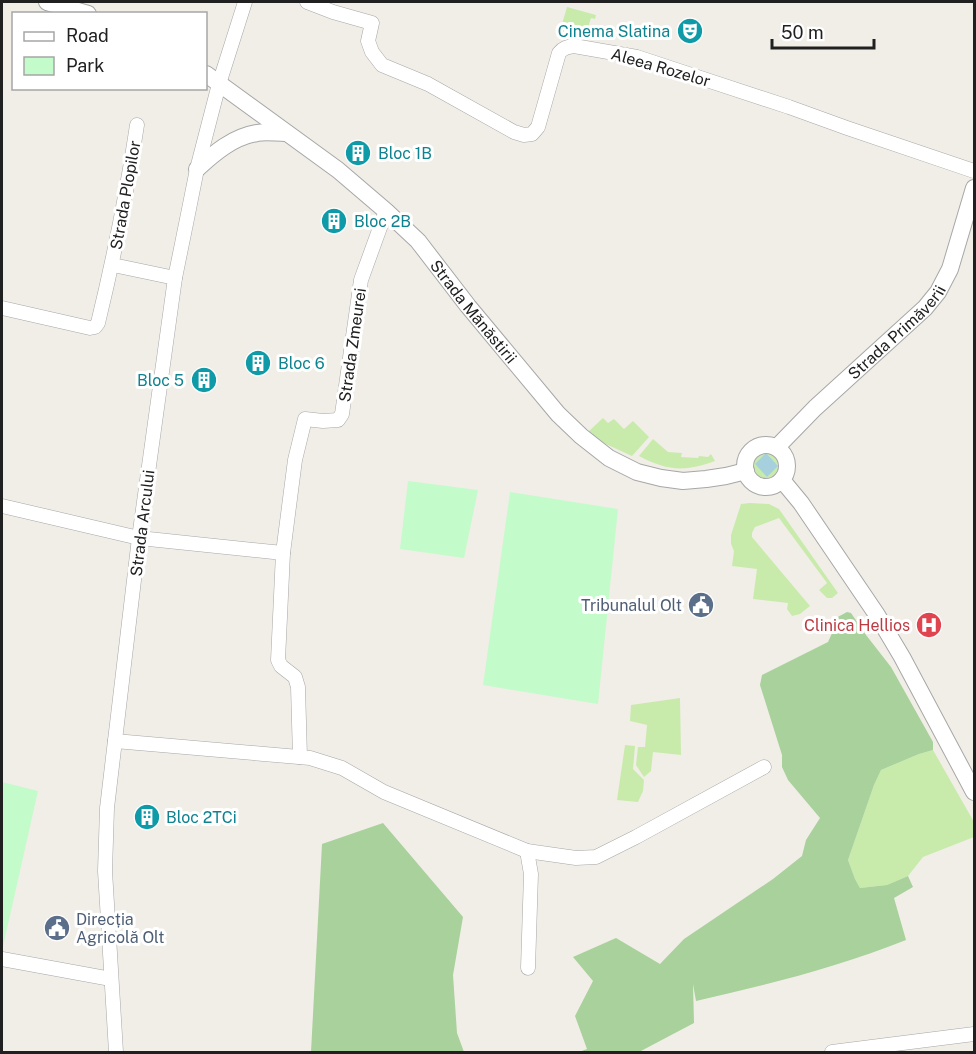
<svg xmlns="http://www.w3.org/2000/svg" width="976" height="1054" viewBox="0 0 976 1054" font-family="'Public Sans',sans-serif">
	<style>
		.grass { fill: #c8ebac }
		.forest { fill: #a8d19b }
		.park { fill: #c4fbcb }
		.water { fill: #a7d0df }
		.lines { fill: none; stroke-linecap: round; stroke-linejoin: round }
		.minor-casing { stroke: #a7a7a7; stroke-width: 15 }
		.tertiary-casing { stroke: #a7a7a7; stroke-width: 18 }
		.minor { stroke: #fff; stroke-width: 14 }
		.tertiary { stroke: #fff; stroke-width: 16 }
		.labels { text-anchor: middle; stroke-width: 6; stroke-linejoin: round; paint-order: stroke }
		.culture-label { font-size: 16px; fill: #0d838f; stroke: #fff; text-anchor: start }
		.street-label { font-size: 16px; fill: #202020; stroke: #fff }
		.service-label { font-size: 16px; fill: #4e5e75; stroke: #fff; text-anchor: end }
		.health-label { font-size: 16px; fill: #be3a42; stroke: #fff; text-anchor: end }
	</style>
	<rect width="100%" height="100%" fill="#f1eee7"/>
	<g class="grass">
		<polygon points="567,7 596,15 595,19 591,18 587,31 569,26 566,33 560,31"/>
		<polygon points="603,418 608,423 614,419 624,429 633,421 649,437 632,456 597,440 588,432"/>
		<path d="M653,439L668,452L682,453L681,457L698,458L699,456L708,457L711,454L715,461C685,472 667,471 639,456Z"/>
		<circle cx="766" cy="465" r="13"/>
		<polygon points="750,503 769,504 779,509 838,593 832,598 827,598 819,590 827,583 779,518 755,527 752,533 752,537 810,606 800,614 792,616 787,609 788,603 753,599 757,569 732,566 734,551 731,544 731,535 741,504"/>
		<polygon points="680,698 681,755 653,752 651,771 644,777 636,765 638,747 645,747 647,725 630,721 631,705"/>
		<polygon points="625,745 635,746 633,769 644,780 643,791 638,802 617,800"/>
		<polygon points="933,750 974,822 974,837 923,857 908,876 887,885 860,888 855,879 848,860 874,785 881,770 919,754"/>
	</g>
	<g class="forest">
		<path d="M847,612L851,613L866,635L891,667L933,742V750L919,754L881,770L874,785L848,860L855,879L860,888L887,885L908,876L913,887L894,898L906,940C838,967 767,985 696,1001L693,984L694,1023L639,1052H579L587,1049L575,1016L593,981L573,957L616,938L660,964L684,939L773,879L802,856L806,840L820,818L788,780L782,767V755L760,685L762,675L828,642L833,631L834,619Z"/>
		<polygon points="383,823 463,917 453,975 457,1033 464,1052 311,1052 322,844"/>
	</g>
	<g class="park">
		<polygon points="408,481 478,490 464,558 400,549"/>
		<polygon points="510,492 618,509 598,704 483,685"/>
		<polygon points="2,782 38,791 2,951"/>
	</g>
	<polygon class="water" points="766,453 778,466 767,477 755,464"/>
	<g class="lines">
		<g class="minor-casing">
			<g id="minor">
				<path d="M307,2L333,12L372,23L368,41L372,52L382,65L428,84L514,132L524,135L532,134L538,127L559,53C563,48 567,47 574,46L637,57L789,107L847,128L974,171"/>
				<polyline points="113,265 175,278"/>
				<path d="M2,308L90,328L95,327L98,323C114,257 127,192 137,125"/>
				<polyline points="2,506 139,538 283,553"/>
				<polyline points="115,741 310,758 342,768 384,792 527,851 576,858 596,857 636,837 764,767"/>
				<polyline points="300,757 298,687 295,677 281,666 278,660 283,553 295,460 305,419 323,421 338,420 342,414 361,280 386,211"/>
				<polyline points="527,851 531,874 528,968"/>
				<polyline points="2,959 111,979"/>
				<polyline points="116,1052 105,871 107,808 139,538 175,278 188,214 197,169 219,84 245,2"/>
				<polyline points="832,1052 974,1034"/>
			</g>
		</g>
		<g class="tertiary-casing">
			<g id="tertiary">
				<polyline points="47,2 88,14"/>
				<path id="s1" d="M206,74L338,170L386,211L418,241L468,306L558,414L581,436L609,458L637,472L661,478L683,481L706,479L726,476L746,471"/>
				<path d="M197,169C214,153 233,137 257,133C266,131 276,133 285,133"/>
				<circle cx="766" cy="466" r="21"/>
				<path id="s2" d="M777,447L815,408L925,308L938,292L950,269L974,188"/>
				<polyline points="782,480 801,503 877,615 902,657 974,792"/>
			</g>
		</g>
		<use href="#minor" class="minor"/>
		<use href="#tertiary" class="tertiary"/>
	</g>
	<defs>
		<g id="theatre-disc" transform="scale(1.35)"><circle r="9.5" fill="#0f9aa8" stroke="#fff"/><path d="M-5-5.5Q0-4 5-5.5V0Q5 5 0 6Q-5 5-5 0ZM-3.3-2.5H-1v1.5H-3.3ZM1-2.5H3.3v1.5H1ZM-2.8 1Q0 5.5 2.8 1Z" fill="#fff"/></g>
		<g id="building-disc" transform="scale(1.35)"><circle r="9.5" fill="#0f9aa8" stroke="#fff"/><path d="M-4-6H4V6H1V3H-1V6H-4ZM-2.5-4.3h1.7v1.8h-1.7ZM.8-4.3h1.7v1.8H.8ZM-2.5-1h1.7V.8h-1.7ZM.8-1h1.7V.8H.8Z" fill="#fff"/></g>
		<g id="civic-disc" transform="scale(1.35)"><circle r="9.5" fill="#5c6f8a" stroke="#fff"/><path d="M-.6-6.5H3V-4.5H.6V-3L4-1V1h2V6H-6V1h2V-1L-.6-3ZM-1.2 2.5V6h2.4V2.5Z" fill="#fff"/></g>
		<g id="hospital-disc" transform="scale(1.35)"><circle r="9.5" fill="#e0444e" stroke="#fff"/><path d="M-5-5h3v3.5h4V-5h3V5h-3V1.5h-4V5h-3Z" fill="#fff"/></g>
	</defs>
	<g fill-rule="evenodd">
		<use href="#theatre-disc" x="690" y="31"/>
		<use href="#building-disc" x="358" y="153"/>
		<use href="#building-disc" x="334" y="221"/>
		<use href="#building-disc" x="258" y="363"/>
		<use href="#building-disc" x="204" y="380"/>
		<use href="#civic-disc" x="701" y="605"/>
		<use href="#hospital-disc" x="929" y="625"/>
		<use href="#building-disc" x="147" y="817"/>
		<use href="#civic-disc" x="57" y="928"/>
	</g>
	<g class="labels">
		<g class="culture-label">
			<text x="670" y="37" text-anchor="end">Cinema Slatina</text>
			<text x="378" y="159">Bloc 1B</text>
			<text x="354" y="227">Bloc 2B</text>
			<text x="278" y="369">Bloc 6</text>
			<text x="184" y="386" text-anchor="end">Bloc 5</text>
			<text x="166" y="823">Bloc 2TCi</text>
		</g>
		<g class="street-label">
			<text transform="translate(661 67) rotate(16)" y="6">Aleea Rozelor</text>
			<text transform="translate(125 195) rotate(-80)" y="6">Strada Plopilor</text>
			<text dy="6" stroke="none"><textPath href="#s1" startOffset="360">Strada Mănăstirii</textPath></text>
			<text dy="6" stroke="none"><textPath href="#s2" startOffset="166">Strada Primăverii</textPath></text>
			<text transform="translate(352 345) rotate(-82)" y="6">Strada Zmeurei</text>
			<text transform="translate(142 523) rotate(-83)" y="6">Strada Arcului</text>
		</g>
		<g class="service-label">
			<text x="682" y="611">Tribunalul Olt</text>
			<text x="76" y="925" text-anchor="start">Direcția<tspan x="76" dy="18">Agricolă Olt</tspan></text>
		</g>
		<g class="health-label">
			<text x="910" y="631">Clinica Hellios</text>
		</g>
	</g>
	<rect width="976" height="1054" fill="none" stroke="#202020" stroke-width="6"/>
	<rect x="12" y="12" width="195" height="78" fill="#ffffff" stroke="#a6a6a6" stroke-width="1.5"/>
	<rect x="24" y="32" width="30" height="9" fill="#ffffff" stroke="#a6a6a6" stroke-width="1.5"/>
	<text x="66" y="42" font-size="18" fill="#202020">Road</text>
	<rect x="24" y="57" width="30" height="18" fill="#c4fbcb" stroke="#a6a6a6" stroke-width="1.5"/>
	<text x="66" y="72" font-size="18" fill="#202020">Park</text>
	<path d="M772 39v9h102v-9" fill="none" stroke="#202020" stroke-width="3"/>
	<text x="781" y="39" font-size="18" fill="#202020" stroke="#ffffff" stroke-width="4.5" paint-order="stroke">50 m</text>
</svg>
